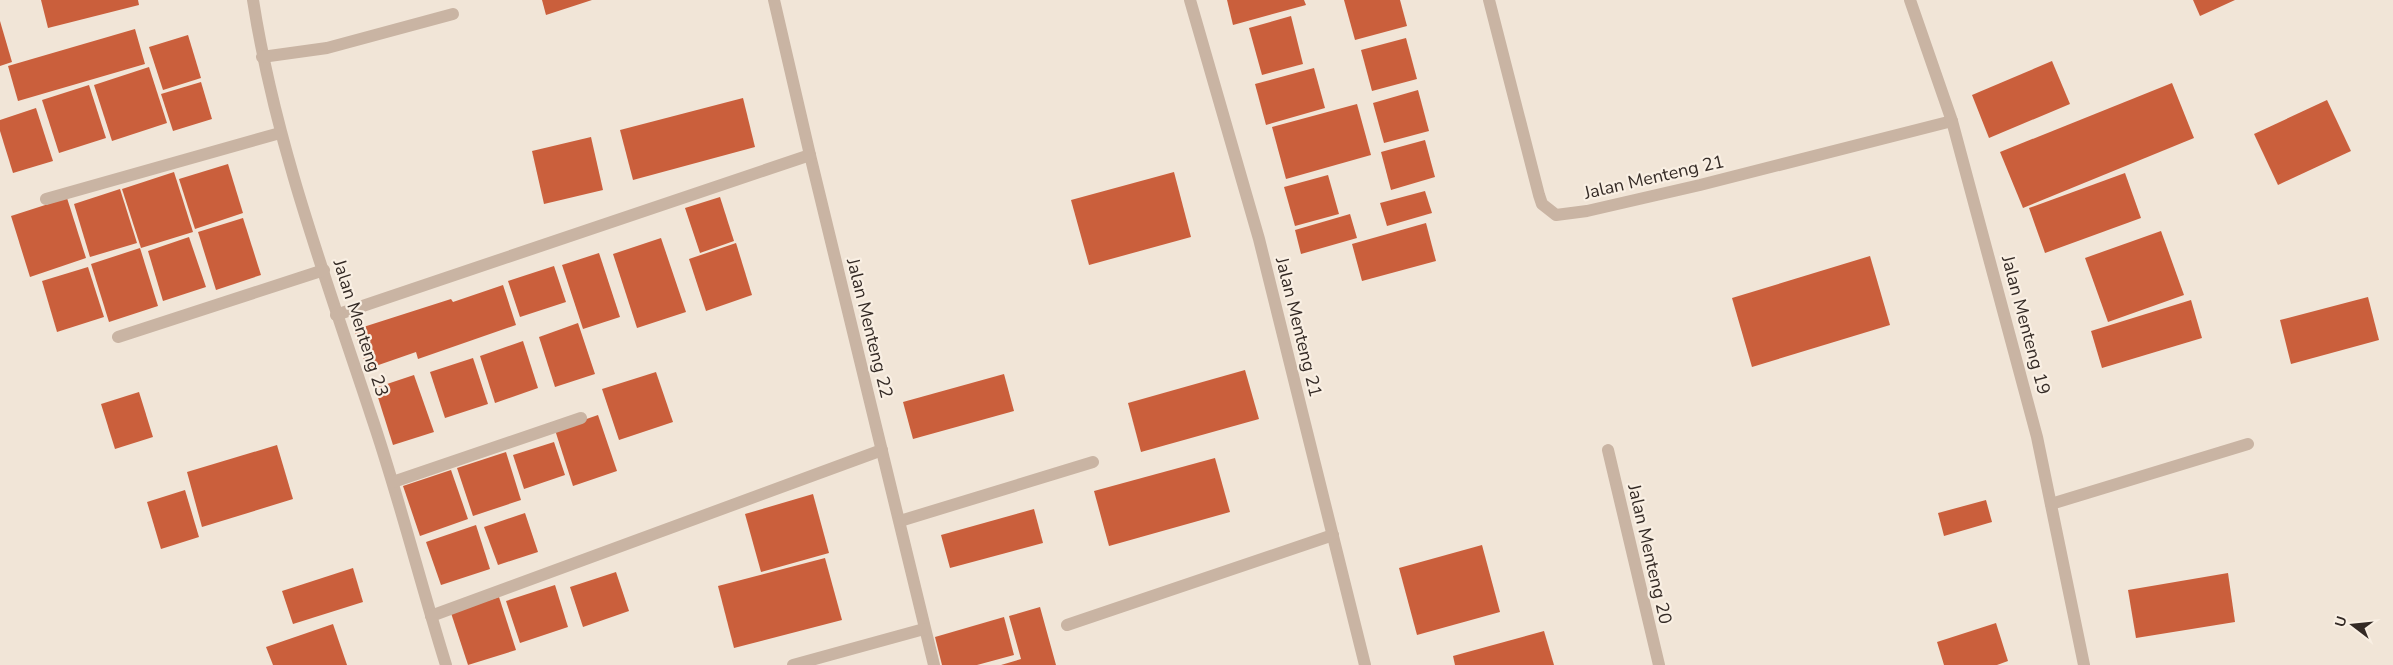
<svg xmlns="http://www.w3.org/2000/svg" width="2393" height="665" viewBox="0 0 2393 665" font-family="'Nunito Sans',sans-serif">
	<style>
		.building { fill: #ca5f3c }
		.lines { fill: none; stroke-linecap: round; stroke-linejoin: round }
		.street { stroke: #c9b4a3; stroke-width: 12 }
		.labels { text-anchor: middle; stroke-width: 4.5; stroke-linejoin: round; paint-order: stroke }
		.street-label { font-size: 18px; fill: #342a25; stroke: #f9efe3 }
	</style>
	<rect width="100%" height="100%" fill="#f1e5d7"/>
	<g class="building">
		<polygon points="41,0 138,0 139,5 48,28"/>
		<polygon points="542,0 592,0 546,15"/>
		<polygon points="1227,0 1304,0 1306,5 1233,25"/>
		<polygon points="1344,0 1400,0 1407,26 1355,40"/>
		<polygon points="2193,0 2235,0 2200,16"/>
		<polygon points="1291,16 1303,64 1262,75 1249,28"/>
		<polygon points="0,21 12,62 0,66"/>
		<polygon points="135,29 145,64 18,101 8,66"/>
		<polygon points="188,35 201,78 163,90 149,47"/>
		<polygon points="1406,38 1417,79 1372,91 1361,50"/>
		<polygon points="2052,61 2070,104 1989,138 1972,95"/>
		<polygon points="149,67 167,123 112,141 94,85"/>
		<polygon points="1314,68 1325,108 1266,125 1255,84"/>
		<polygon points="201,82 212,119 173,131 161,94"/>
		<polygon points="2172,83 2194,138 2023,208 2000,152"/>
		<polygon points="89,85 106,138 59,153 42,100"/>
		<polygon points="1418,90 1429,131 1384,143 1373,103"/>
		<polygon points="743,98 755,147 633,180 620,130"/>
		<polygon points="2327,100 2351,151 2278,185 2254,134"/>
		<polygon points="1357,104 1371,155 1286,179 1272,127"/>
		<polygon points="36,108 53,161 13,173 0,131 0,120"/>
		<polygon points="591,137 603,190 544,204 532,151"/>
		<polygon points="1425,140 1435,177 1391,190 1381,152"/>
		<polygon points="228,164 243,213 195,229 179,179"/>
		<polygon points="174,172 193,232 141,248 122,189"/>
		<polygon points="1174,172 1191,237 1089,265 1071,200"/>
		<polygon points="2125,173 2141,218 2045,253 2029,208"/>
		<polygon points="1328,175 1339,214 1295,226 1284,187"/>
		<polygon points="120,189 137,243 90,257 74,204"/>
		<polygon points="1425,191 1432,213 1387,226 1380,203"/>
		<polygon points="720,197 734,241 700,253 685,208"/>
		<polygon points="67,198 86,258 30,277 11,216"/>
		<polygon points="1350,214 1357,238 1301,254 1295,230"/>
		<polygon points="243,218 261,275 216,290 198,232"/>
		<polygon points="1426,223 1436,261 1362,281 1352,244"/>
		<polygon points="2161,231 2184,295 2108,322 2085,258"/>
		<polygon points="189,237 206,287 163,301 148,251"/>
		<polygon points="661,238 686,312 637,328 613,254"/>
		<polygon points="736,243 752,295 706,311 689,259"/>
		<polygon points="140,248 158,306 109,322 91,264"/>
		<polygon points="599,253 620,317 583,329 562,265"/>
		<polygon points="1870,256 1890,325 1752,367 1732,298"/>
		<polygon points="554,266 566,302 520,317 508,281"/>
		<polygon points="88,267 104,317 57,332 42,281"/>
		<polygon points="503,285 516,325 418,359 416,352 367,369 354,330 451,299 453,302"/>
		<polygon points="2368,297 2379,340 2291,364 2280,320"/>
		<polygon points="2191,300 2202,338 2102,368 2091,331"/>
		<polygon points="578,323 595,374 555,387 539,337"/>
		<polygon points="523,341 538,388 495,403 480,356"/>
		<polygon points="473,358 488,404 445,418 430,372"/>
		<polygon points="1245,370 1259,419 1141,452 1128,403"/>
		<polygon points="656,372 673,422 619,440 602,389"/>
		<polygon points="1004,374 1014,411 913,439 903,402"/>
		<polygon points="414,375 434,432 393,445 375,388"/>
		<polygon points="139,392 153,437 115,449 101,404"/>
		<polygon points="598,415 617,471 573,486 555,430"/>
		<polygon points="554,442 565,475 524,489 513,455"/>
		<polygon points="277,445 293,499 202,527 187,472"/>
		<polygon points="506,452 521,500 473,516 457,468"/>
		<polygon points="1215,458 1230,512 1109,546 1094,491"/>
		<polygon points="451,470 468,519 420,536 403,486"/>
		<polygon points="185,490 199,537 161,549 147,502"/>
		<polygon points="813,494 829,553 761,572 745,514"/>
		<polygon points="1986,500 1992,522 1944,536 1938,513"/>
		<polygon points="1034,509 1043,543 950,568 941,535"/>
		<polygon points="525,513 538,552 498,565 484,527"/>
		<polygon points="476,525 490,569 441,585 426,542"/>
		<polygon points="1482,545 1500,612 1417,635 1399,568"/>
		<polygon points="825,558 842,620 734,648 718,586"/>
		<polygon points="353,568 363,602 293,624 282,591"/>
		<polygon points="616,572 629,611 583,627 570,587"/>
		<polygon points="2228,573 2235,622 2136,638 2128,590"/>
		<polygon points="555,585 568,627 520,643 506,601"/>
		<polygon points="499,597 516,650 468,665 451,613"/>
		<polygon points="1040,607 1056,665 1001,665 1021,659 1009,616"/>
		<polygon points="1004,617 1014,655 977,665 942,665 935,637"/>
		<polygon points="1996,623 2008,661 1997,665 1944,665 1937,642"/>
		<polygon points="333,624 347,665 273,665 266,647"/>
		<polygon points="1544,631 1554,665 1455,665 1453,656"/>
	</g>
	<g class="lines">
		<g class="street">
			<path d="M253,0C275,142 326,279 371,415C399,497 420,582 446,665"/>
			<polyline points="774,0 810,155 934,665"/>
			<polyline points="1190,0 1259,239 1365,665"/>
			<polyline points="1489,0 1539,195 1542,204 1556,215 1587,211 1700,185 1952,121"/>
			<polyline points="1910,0 1952,121 2037,437 2084,665"/>
			<polyline points="262,57 327,48 453,14"/>
			<polyline points="46,199 280,133"/>
			<polyline points="336,315 810,155"/>
			<polyline points="118,337 324,270"/>
			<polyline points="1608,450 1659,665"/>
			<polyline points="393,482 581,418"/>
			<polyline points="2051,504 2248,444"/>
			<polyline points="900,521 1093,462"/>
			<polyline points="431,616 882,450"/>
			<polyline points="1067,625 1333,535"/>
			<polyline points="793,665 924,629"/>
		</g>
	</g>
	<g class="labels">
		<g class="street-label">
			<text transform="translate(1654 177) rotate(-13)" y="6">Jalan Menteng 21</text>
			<text transform="translate(2026 325) rotate(75)" y="6">Jalan Menteng 19</text>
			<text transform="translate(1299 327) rotate(76)" y="6">Jalan Menteng 21</text>
			<text transform="translate(361 328) rotate(72)" y="6">Jalan Menteng 23</text>
			<text transform="translate(870 328) rotate(76)" y="6">Jalan Menteng 22</text>
			<text transform="translate(1650 554) rotate(77)" y="6">Jalan Menteng 20</text>
		</g>
	</g>
	<g transform="translate(2353 625) rotate(286)" stroke="#f9efe3" stroke-width="4" paint-order="stroke">
	<path d="M0-4L9 19L0 12L-9 19Z" fill="#342a25"/>
	<text y="-8" font-size="14" font-weight="bold" text-anchor="middle" fill="#342a25">U</text>
	</g>
</svg>
